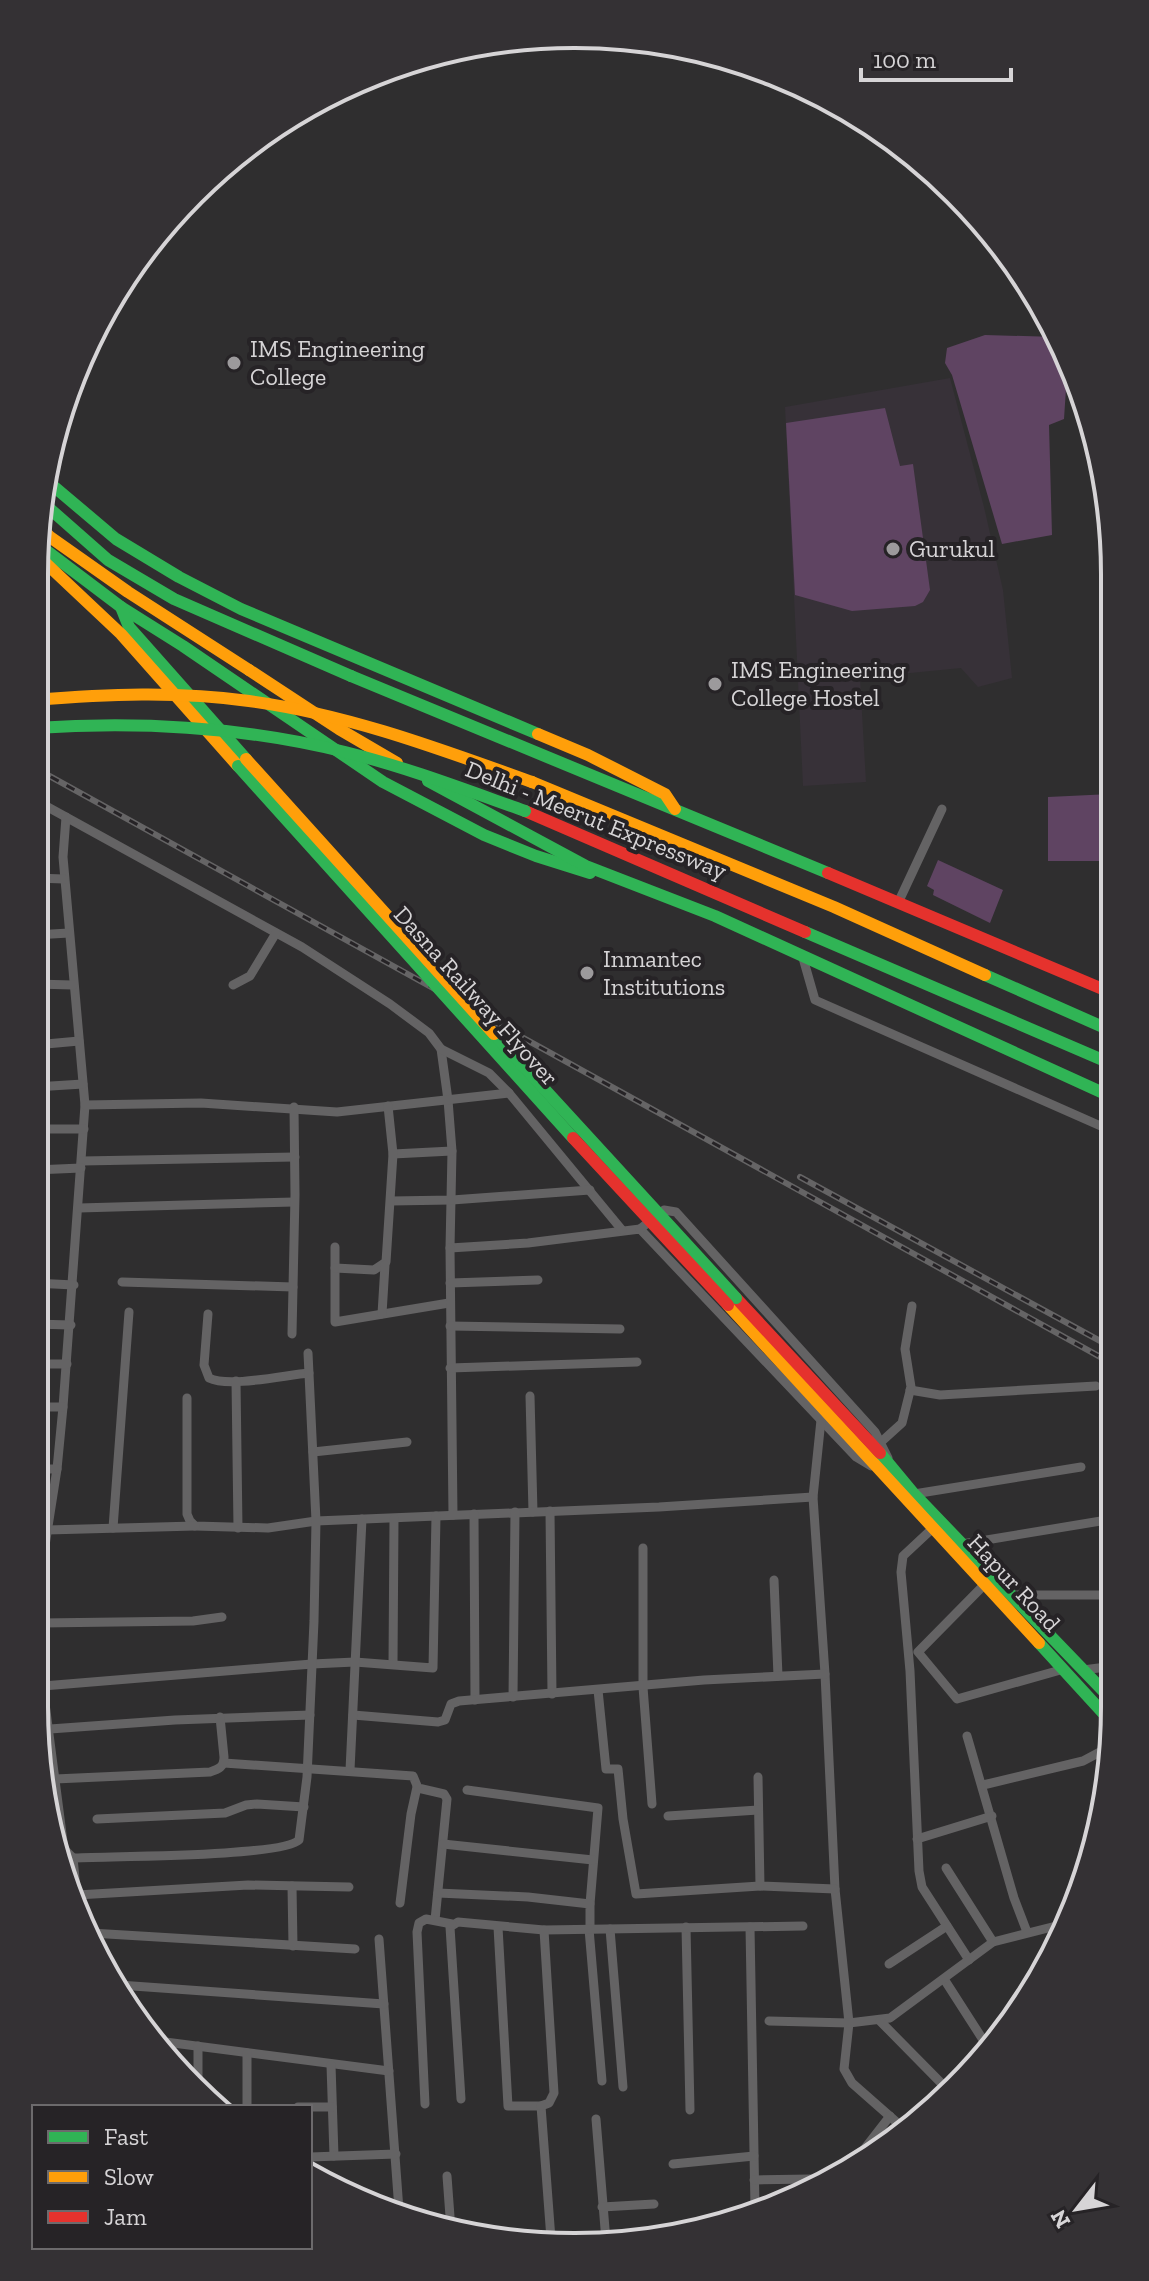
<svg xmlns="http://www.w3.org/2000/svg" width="1149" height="2281" viewBox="0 0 1149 2281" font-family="'Zilla Slab',serif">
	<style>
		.built { fill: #373138 }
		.green { fill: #5f4462 }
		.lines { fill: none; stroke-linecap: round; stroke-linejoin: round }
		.street { stroke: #646364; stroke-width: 9 }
		.fast { stroke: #30b455; stroke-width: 12 }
		.slow { stroke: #ff9f0a; stroke-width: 12 }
		.jam { stroke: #e5322d; stroke-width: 12 }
		.rail-casing { stroke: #656465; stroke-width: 6 }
		.rail { stroke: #262326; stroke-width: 3; stroke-dasharray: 9; stroke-linecap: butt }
		.fast-bridge { stroke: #30b455; stroke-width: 12 }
		.slow-bridge { stroke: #ff9f0a; stroke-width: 12 }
		.jam-bridge { stroke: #e5322d; stroke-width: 12 }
		.poi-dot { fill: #9c9a9c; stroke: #262326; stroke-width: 3 }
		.labels { text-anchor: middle; stroke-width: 8; stroke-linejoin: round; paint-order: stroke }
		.poi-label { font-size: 24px; fill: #d6d4d6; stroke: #262326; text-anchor: start }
		.street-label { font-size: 24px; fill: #d6d4d6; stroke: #262326 }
		.rim { fill: none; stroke: #d6d4d6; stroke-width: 4 }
	</style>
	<rect width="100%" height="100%" fill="#2f2e2f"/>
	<polygon class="built" points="950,378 984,507 1003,590 1012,678 978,687 961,668 860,678 866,782 803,786 785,407"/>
	<g class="green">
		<polygon points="985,335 1056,337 1068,358 1064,419 1049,425 1052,535 1002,544 952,375 945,363 947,348"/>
		<polygon points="885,408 900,466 913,464 930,590 923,602 915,606 852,611 795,595 786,423"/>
		<polygon points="1111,794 1111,861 1048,861 1048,797"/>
		<polygon points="938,860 1003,890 990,923 933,895 934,890 927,886"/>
	</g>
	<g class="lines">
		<g class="street">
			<polyline points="35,800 302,947 390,1004 429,1033 441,1049 448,1100 452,1151 450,1248 528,1243 640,1229 856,1457 871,1466"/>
			<polyline points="66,817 63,857 85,1105 63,1407 57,1469 41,1571 41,1673 64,1849 73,1858 78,1909"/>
			<polyline points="35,878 64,879"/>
			<polyline points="898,903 942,809"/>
			<polyline points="35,935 69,933"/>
			<polyline points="803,958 815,1000 1112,1131"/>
			<polyline points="35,984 73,985"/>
			<polyline points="233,985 250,976 276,933"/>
			<polyline points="35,1045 79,1041"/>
			<polyline points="441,1049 489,1073 509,1093 622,1230"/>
			<polyline points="35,1087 83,1084"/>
			<polyline points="85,1105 201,1103 337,1112 509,1093"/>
			<polyline points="35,1129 84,1129"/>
			<polyline points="393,1154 452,1151"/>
			<polyline points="82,1161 295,1157"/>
			<polyline points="35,1170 81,1168"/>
			<polyline points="391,1201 452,1200 590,1190"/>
			<polyline points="79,1208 294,1202"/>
			<polyline points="640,1229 664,1210 676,1212 875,1432 888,1458"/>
			<polyline points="335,1247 335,1322 449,1303"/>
			<polyline points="450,1248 453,1515"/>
			<polyline points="1112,1257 1104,1286 1113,1290"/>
			<polyline points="335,1268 374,1270 386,1262 393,1154 388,1106"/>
			<polyline points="122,1282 293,1287"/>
			<polyline points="34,1283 74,1285"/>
			<polyline points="450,1283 538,1280"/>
			<path d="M208,1314L204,1365L209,1378C229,1388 285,1375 309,1373"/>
			<polyline points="382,1314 385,1265"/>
			<polyline points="34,1324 71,1325"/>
			<polyline points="450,1326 620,1329"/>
			<polyline points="292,1334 295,1195 294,1107"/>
			<polyline points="34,1364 67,1364"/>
			<polyline points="450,1368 637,1362"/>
			<polyline points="236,1381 238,1528"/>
			<polyline points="910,1390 940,1395 1096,1386"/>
			<polyline points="530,1396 533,1512"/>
			<polyline points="187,1398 187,1514 190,1521 195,1526 268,1528 316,1521 659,1507 813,1497"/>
			<polyline points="34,1407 63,1407"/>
			<polyline points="821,1420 813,1497 825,1674 835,1889 849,2023 844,2069 852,2083 902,2127"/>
			<polyline points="881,1442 902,1423 911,1387 905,1349 912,1306"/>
			<polyline points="313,1452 407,1442"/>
			<polyline points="34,1469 57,1469"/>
			<polyline points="914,1494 1081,1467"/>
			<polyline points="550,1511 552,1694"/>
			<polyline points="474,1514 475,1700"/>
			<polyline points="113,1528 129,1312"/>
			<polyline points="933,1528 903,1556 901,1572 910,1671 919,1871 922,1887 969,1960"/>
			<polyline points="47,1530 195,1526"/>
			<polyline points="962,1544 1113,1519"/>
			<polyline points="643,1548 643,1687 652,1804"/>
			<polyline points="774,1580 778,1676"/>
			<polyline points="985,1584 918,1652 957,1699 1064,1669"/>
			<polyline points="1011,1595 1113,1595"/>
			<polyline points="41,1623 193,1621 222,1617"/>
			<polyline points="393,1664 394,1519"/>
			<polyline points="1083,1670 1114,1666"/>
			<polyline points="43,1686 312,1664 355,1662 433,1668 436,1516"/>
			<polyline points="598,1690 606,1769 618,1769 623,1819 636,1894 760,1886"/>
			<polyline points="513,1697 515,1512"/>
			<polyline points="353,1715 438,1722 445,1720 451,1704 459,1701 704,1680 825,1674"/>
			<polyline points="50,1729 175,1720 310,1715"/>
			<polyline points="967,1736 1014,1898 1027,1932"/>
			<polyline points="224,1763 413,1776 418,1788 444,1794 447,1799 435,1920"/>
			<polyline points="350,1770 362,1519"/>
			<polyline points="758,1777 760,1886 835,1889"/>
			<path d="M55,1779L210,1772C219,1769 224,1767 224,1757L220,1717"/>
			<polyline points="983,1785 1083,1761 1113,1745"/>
			<polyline points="467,1790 598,1808 590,1904"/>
			<polyline points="668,1816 758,1810"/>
			<polyline points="97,1819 225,1813 246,1805 257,1804 304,1807"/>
			<polyline points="917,1839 992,1816"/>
			<polyline points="443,1844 593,1860"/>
			<path d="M73,1858C106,1856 283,1857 299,1840L307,1777L314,1621L316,1521L308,1353"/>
			<polyline points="946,1868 993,1942"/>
			<polyline points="292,1886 293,1946"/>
			<polyline points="438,1893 528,1897 590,1904 590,1929"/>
			<polyline points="77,1895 248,1885 349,1887"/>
			<polyline points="400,1903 411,1814 417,1787"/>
			<polyline points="498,1927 508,2106 541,2106 551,2239"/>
			<polyline points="686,1927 690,2110"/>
			<polyline points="750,1927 755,2209"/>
			<polyline points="589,1929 602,2081"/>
			<polyline points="610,1929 623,2087"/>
			<polyline points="91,1933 355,1949"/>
			<polyline points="379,1939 399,2210"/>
			<polyline points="889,1964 947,1926"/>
			<polyline points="944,1979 987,2046"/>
			<polyline points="119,1985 384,2004"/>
			<polyline points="769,2021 849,2023 890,2018 993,1942 1068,1923"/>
			<polyline points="880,2021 948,2090"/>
			<polyline points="150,2040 389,2071"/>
			<polyline points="247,2053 247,2107"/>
			<polyline points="331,2065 334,2156"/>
			<polyline points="198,2091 198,2046"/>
			<polyline points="461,2099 450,1927 458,1922 544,1930 803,1926"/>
			<polyline points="425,2104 417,1932 419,1923 426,1919 452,1924"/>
			<polyline points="541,2106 549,2103 554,2093 544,1930"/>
			<polyline points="298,2107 332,2107"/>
			<polyline points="596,2119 606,2241"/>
			<polyline points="310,2157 396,2154"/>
			<polyline points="855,2161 890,2116"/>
			<polyline points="673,2164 754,2156"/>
			<polyline points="447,2176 451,2230"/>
			<polyline points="754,2180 810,2179 816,2190"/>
			<polyline points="602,2207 654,2204"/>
		</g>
		<g class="fast">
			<polyline points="45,479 116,539 179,577 241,609 538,734"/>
			<polyline points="35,542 121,607 183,646 383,782 484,835 536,856 590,873"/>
			<polyline points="121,607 129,627 246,759"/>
			<polyline points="351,676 828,873"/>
			<polyline points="428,781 586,866 715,916 1112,1097"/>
			<polyline points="805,932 1112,1064"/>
			<polyline points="985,975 1112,1031"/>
			<polyline points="880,1453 914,1494 1114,1702"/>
			<polyline points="1039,1643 1114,1725"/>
		</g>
		<g class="slow">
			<polyline points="35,553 121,634 238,766"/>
			<polyline points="249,670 339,729 397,763"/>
			<polyline points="538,734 588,755 665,794 675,809"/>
			<polyline points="532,782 834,907 985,975"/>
			<polyline points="728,1305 1039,1643"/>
		</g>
		<g class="jam">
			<polyline points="525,811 805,932"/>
			<polyline points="828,873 1112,993"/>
			<polyline points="736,1298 880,1453"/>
		</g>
		<g class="rail-casing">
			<g id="rail">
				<polyline points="35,768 1113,1364"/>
				<polyline points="800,1177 1113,1348"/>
			</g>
		</g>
		<use href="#rail" class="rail"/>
		<g class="fast-bridge">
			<polyline points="41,501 108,560 174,599 351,676"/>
			<path d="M35,728C138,721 244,727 345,752C406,767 466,790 525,811"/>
			<polyline points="238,766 573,1138"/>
			<polyline points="494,1034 736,1298"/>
		</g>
		<g class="slow-bridge">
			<polyline points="38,524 50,537 128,592 249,670"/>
			<path d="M35,700C106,694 178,691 249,701C347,714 440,749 532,782"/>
			<polyline points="246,759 494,1034"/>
		</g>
		<polyline class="jam-bridge" points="573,1138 728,1305"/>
	</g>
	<g class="poi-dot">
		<circle cx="234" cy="363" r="8"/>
		<circle cx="893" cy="549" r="8"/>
		<circle cx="715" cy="684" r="8"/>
		<circle cx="587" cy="973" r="8"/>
	</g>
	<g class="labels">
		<g class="poi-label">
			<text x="250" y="357">IMS Engineering<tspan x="250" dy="28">College</tspan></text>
			<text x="909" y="557">Gurukul</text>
			<text x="731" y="678">IMS Engineering<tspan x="731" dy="28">College Hostel</tspan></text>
			<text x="603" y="967">Inmantec<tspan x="603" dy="28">Institutions</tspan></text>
		</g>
		<g class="street-label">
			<text transform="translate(596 820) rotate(22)" y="8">Delhi - Meerut Expressway</text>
			<text transform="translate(476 996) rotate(48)" y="8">Dasna Railway Flyover</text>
			<text transform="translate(1014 1583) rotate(47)" y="8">Hapur Road</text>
		</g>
	</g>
	<path d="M0 0H1149V2281H0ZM574 48H575A526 526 0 0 1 1101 574V1707A526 526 0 0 1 575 2233H574A526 526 0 0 1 48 1707V574A526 526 0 0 1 574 48Z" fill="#343134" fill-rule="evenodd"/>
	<path class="rim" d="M574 48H575A526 526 0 0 1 1101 574V1707A526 526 0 0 1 575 2233H574A526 526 0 0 1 48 1707V574A526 526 0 0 1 574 48Z"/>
	<rect x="32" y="2105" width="280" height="144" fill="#262326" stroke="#6c6a6c" stroke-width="2"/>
	<rect x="48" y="2131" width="40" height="12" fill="#30b455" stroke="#6c6a6c" stroke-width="2"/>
	<text x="104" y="2145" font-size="24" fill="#d6d4d6">Fast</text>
	<rect x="48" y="2171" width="40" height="12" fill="#ff9f0a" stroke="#6c6a6c" stroke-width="2"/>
	<text x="104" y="2185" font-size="24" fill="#d6d4d6">Slow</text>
	<rect x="48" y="2211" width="40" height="12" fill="#e5322d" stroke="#6c6a6c" stroke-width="2"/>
	<text x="104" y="2225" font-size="24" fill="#d6d4d6">Jam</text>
	<g transform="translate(1077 2209) rotate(239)" stroke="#262326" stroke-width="6" paint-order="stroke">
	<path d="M0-6L14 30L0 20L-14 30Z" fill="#d6d4d6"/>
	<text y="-12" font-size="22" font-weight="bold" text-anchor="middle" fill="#d6d4d6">N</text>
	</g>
	<path d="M861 68v12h150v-12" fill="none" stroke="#d6d4d6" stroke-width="4"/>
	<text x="873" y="68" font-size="24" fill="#d6d4d6" stroke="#262326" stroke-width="6" paint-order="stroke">100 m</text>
</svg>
